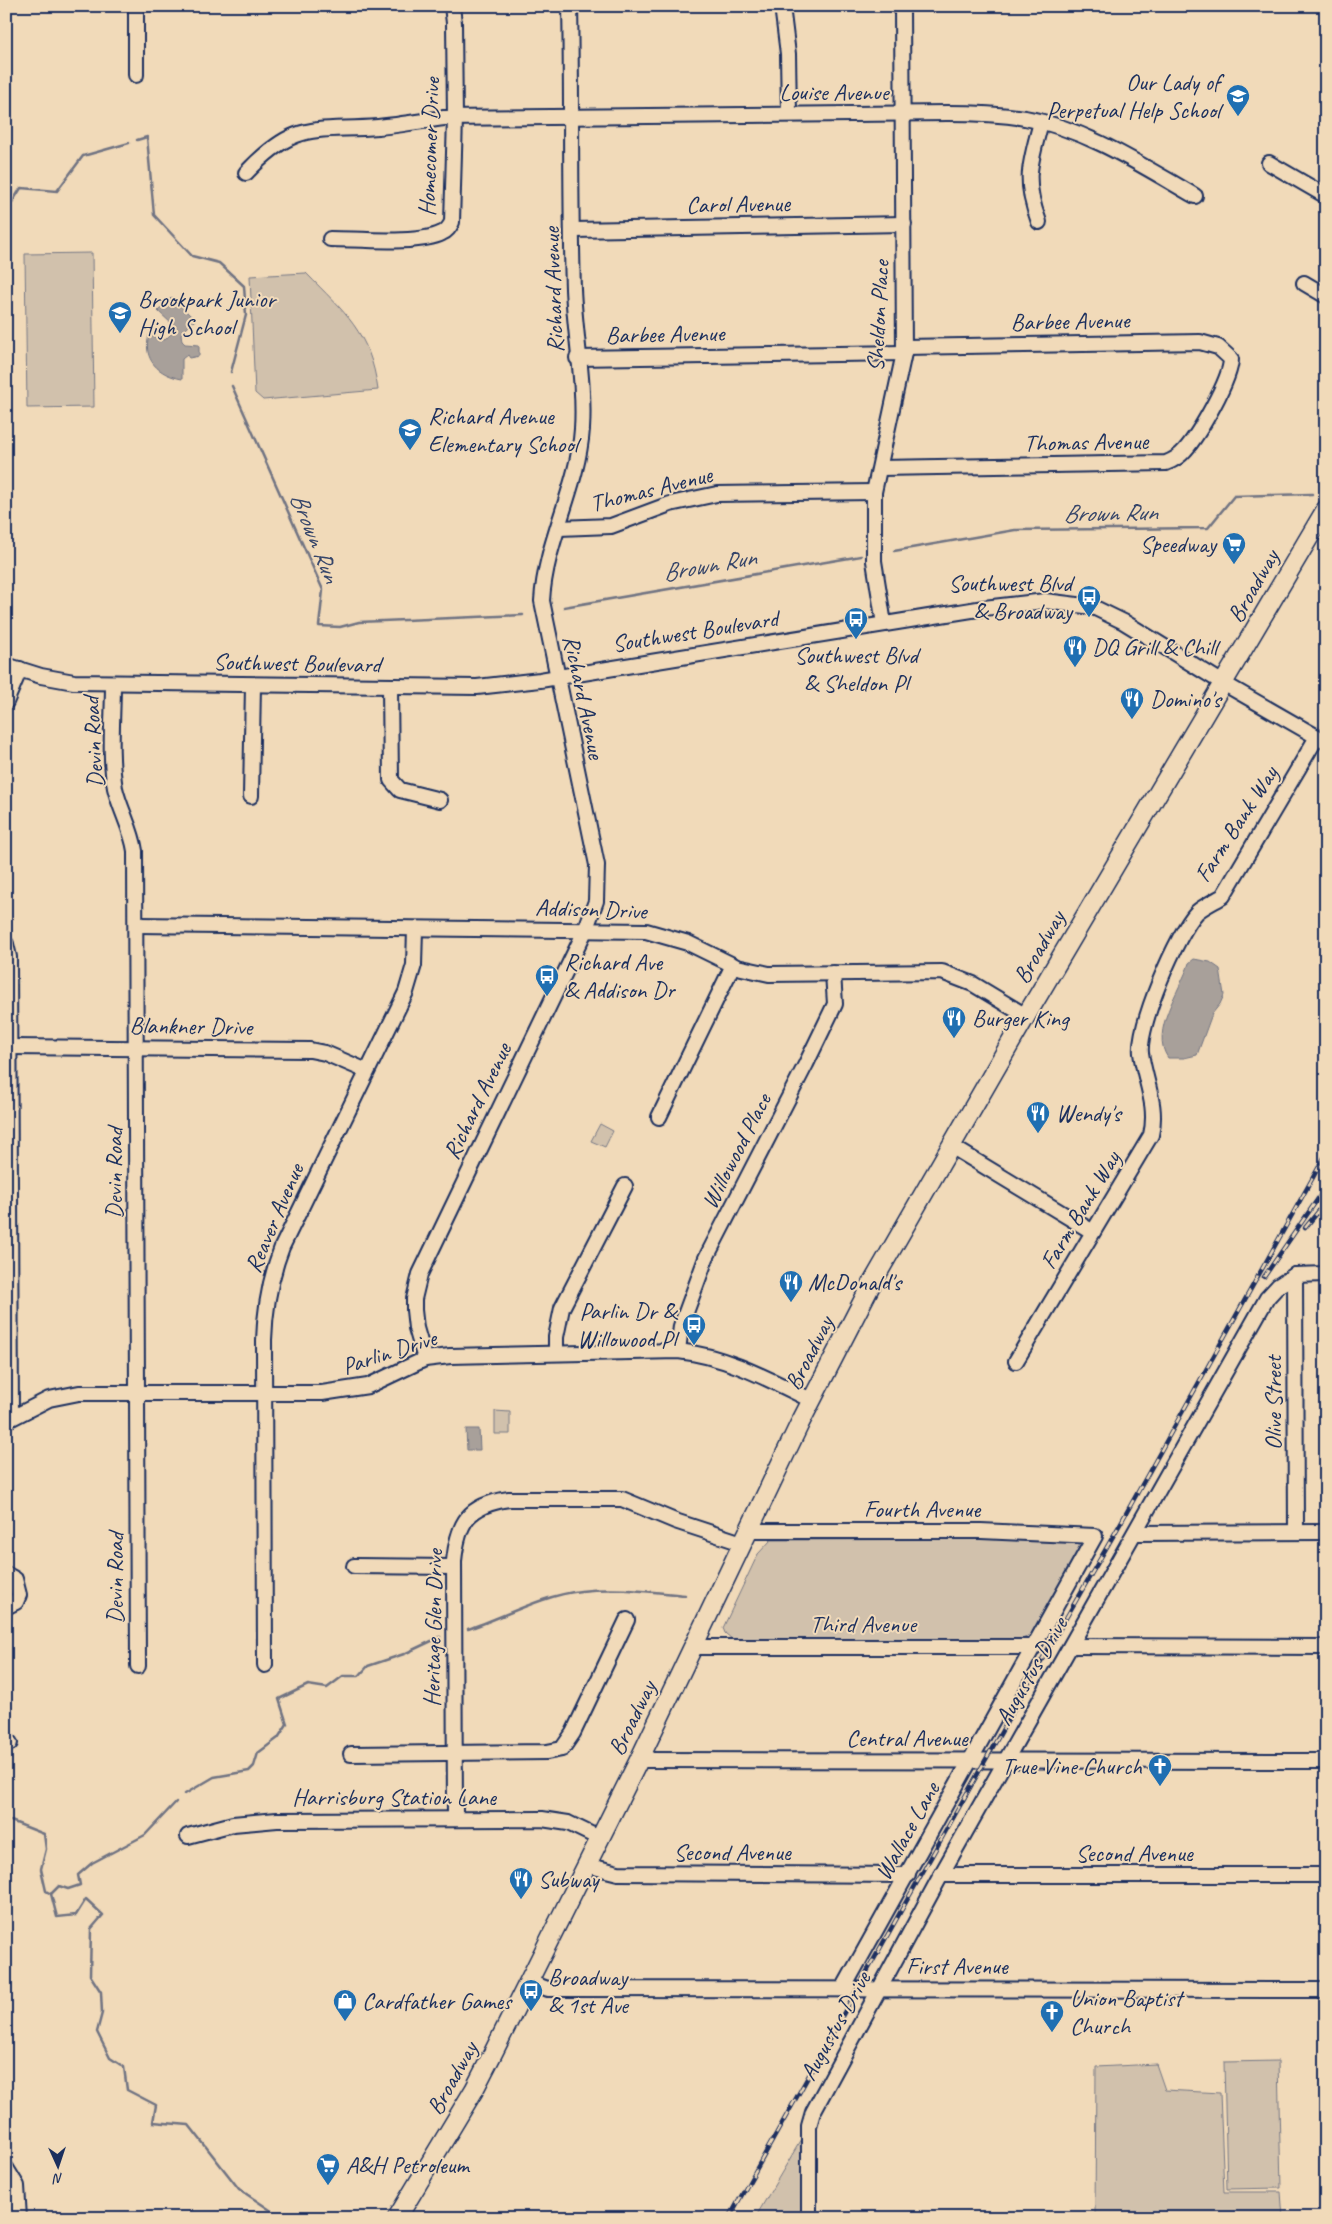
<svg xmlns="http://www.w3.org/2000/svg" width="1332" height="2224" viewBox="0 0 1332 2224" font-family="Caveat,sans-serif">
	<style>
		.green { fill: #d1c1ac; stroke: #767885 }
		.water { fill: #a8a09a; stroke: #707382 }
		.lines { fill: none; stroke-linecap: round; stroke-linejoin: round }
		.stream { stroke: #707382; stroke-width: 2.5 }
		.minor-casing { stroke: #1b2f5e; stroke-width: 18 }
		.major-casing { stroke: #1b2f5e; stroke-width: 21 }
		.minor { stroke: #f1dab9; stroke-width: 14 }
		.major { stroke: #f1dab9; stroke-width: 18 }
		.rail-casing { stroke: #1b2f5e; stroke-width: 4.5 }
		.rail { stroke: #f1dab9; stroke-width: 2.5; stroke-dasharray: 8; stroke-linecap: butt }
		.labels { text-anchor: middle; stroke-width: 4; stroke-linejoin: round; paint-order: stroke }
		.poi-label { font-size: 24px; fill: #1b2f5e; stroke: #f1dab9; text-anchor: start }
		.street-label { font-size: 24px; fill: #1b2f5e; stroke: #f1dab9 }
		.water-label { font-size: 25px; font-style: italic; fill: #37466a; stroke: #f1dab9 }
	</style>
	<rect width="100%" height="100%" fill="#f1dab9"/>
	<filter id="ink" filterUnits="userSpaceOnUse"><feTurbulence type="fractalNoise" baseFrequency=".02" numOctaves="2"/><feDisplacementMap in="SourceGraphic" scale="10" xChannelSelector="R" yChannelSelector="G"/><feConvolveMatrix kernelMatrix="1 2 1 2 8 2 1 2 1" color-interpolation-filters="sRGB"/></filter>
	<g filter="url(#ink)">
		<g class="green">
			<polygon points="92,253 94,407 27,408 25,254"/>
			<path d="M306,273C345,313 370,332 378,390L263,400L255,393L250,276Z"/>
			<polygon points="600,1124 613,1131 605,1147 591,1141"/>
			<polygon points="495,1411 510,1412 510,1434 495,1434"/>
			<polygon points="1074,1539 1084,1545 1037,1626 1031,1635 1020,1640 733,1640 725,1633 723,1628 758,1554 771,1540"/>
			<polygon points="1278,2061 1281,2188 1227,2189 1224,2062"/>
			<polygon points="1156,2064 1165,2090 1220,2093 1224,2192 1281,2192 1283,2218 1095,2218 1096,2067"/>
			<polygon points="802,2138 802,2218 755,2218"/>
		</g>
		<g class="water">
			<path d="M172,297L195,320L181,334L182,341L185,344L199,345V356L189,358L187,355L182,359V379C159,375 142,360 149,335L165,340L174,331L173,325L158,311Z"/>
			<path d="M1194,959L1210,962L1220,969L1224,995L1220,1004L1212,1014L1197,1055L1184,1058H1168C1149,1031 1181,990 1189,963Z"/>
			<polygon points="466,1429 479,1429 480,1450 467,1450"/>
		</g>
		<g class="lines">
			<g class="stream">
				<polyline points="137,140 147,137 154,215 192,256 219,263 244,286 246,315 231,372"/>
				<polyline points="6,212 21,188 57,191 83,156 129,143"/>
				<polyline points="232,386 323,590 319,626 340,627 359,622 523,615"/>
				<polyline points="894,551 1015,530 1208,528 1234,496 1312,494"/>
				<polyline points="564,607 861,556"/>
				<path d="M468,1629C504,1617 543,1595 581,1591C616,1587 651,1592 685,1595"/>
				<polyline points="185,1794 214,1777 249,1771 254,1766 258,1753 278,1738 287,1724 279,1699 308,1685 327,1688 343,1676 359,1676 368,1666 404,1654 440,1637"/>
				<polyline points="6,1819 44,1834 46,1849 41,1869 46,1891 51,1894 57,1917 76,1915 86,1899 103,1915 91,1929 90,1975 101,1992 102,2013 97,2032 110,2058 124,2067 127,2090 156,2105 153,2122 189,2125 239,2189 282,2218"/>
				<polyline points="51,1894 59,1886 68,1889 80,1885 78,1875 92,1863 145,1835 176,1802"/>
			</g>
			<g class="minor-casing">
				<g id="minor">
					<polyline points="782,6 788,54 789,114"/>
					<polyline points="136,75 136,6"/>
					<polyline points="1269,163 1326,196"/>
					<path d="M246,173C296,120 313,132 378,127C400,125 422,121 444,118L948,113C974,113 999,114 1025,118C1087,129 1141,165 1195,196"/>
					<path d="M1039,222C1023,179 1030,165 1041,122"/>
					<polyline points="573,230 904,224"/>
					<path d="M330,239C357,239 419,245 442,233C447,231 449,228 452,222L455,118L454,23L452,6"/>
					<polyline points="1304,283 1326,296"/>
					<polyline points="577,358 904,353"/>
					<path d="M880,468L1166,463C1174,460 1180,456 1185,450C1199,434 1231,379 1231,359L1218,347L1200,342L904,347"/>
					<polyline points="559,528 611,526 670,504 717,494 874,492"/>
					<polyline points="884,624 874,561 874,492 904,353 902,6"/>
					<polyline points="6,665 41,676 74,682 477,687 540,680 984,608 1045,601 1093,607 1124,622 1223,683 1326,742"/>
					<path d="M113,683C113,718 109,754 115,788C120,810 132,829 135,851L138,1666"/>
					<polyline points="390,686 391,780 400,790 440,800"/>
					<polyline points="6,702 20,669"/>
					<polyline points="251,796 253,685"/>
					<polyline points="137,925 646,931 688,943 737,967 769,974 942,972 973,984 1026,1016"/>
					<polyline points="6,944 9,957 11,1418"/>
					<polyline points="10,1047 310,1050 325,1053 367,1071"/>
					<polyline points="659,1117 733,965"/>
					<polyline points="951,1146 1093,1232"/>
					<polyline points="1295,1275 1296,1532"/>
					<polyline points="1295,1275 1326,1274"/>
					<polyline points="678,1351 681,1326 706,1258 806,1064 835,1004 833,973"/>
					<polyline points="556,1353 556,1337 562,1308 625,1186"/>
					<path d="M425,1359L416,1328L414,1310V1299L420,1274L585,931L596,901L597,865L542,601C545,542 578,488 582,429C585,385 575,335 573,289C570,195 572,101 570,6"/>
					<path d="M1016,1361L1151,1135C1158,1105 1145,1082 1141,1053C1138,1025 1177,933 1197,912C1204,906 1215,901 1223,896L1317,737"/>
					<path d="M6,1421L49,1399L79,1393H322L368,1386L425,1359L450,1356L678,1351C726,1356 768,1379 811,1400"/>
					<polyline points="748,1531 981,1531 1095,1536 843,1989"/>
					<polyline points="1135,1533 1326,1532"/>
					<polyline points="354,1566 454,1567"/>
					<polyline points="6,1574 15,1579 19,1595 16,1602 6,1607"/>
					<polyline points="1071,1646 1326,1647"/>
					<polyline points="692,1647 1034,1647"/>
					<path d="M265,1665L264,1340C265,1307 270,1278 282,1247L406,992L414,965L415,929"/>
					<polyline points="6,1741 10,1743"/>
					<polyline points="351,1754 547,1752 562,1749 573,1733 627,1620"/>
					<polyline points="639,1760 1326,1761"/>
					<path d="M455,1819L454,1561C458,1522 468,1505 509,1499H622L675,1521L742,1543"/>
					<polyline points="188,1836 233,1824 277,1820 542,1819 568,1823 599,1838"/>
					<polyline points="586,1865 618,1873 908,1875"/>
					<polyline points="941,1875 1326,1875"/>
					<polyline points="528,1982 548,1989 1326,1990"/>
					<polyline points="6,2168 17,2186 19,2218"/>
					<polyline points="809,2218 809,2126 813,2112 941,1875 1267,1298 1278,1286 1295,1275"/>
				</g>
			</g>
			<g class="major-casing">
				<polyline id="major" points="397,2218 474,2090 493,2053 639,1760 800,1423 871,1285 1026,1016 1326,509"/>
			</g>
			<use href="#minor" class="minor"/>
			<use href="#major" class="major"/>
			<g class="rail-casing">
				<g id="rail">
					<polyline points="1305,1228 1326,1202"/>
					<polyline points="1264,1277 1326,1187"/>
					<polyline points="729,2218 1032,1677 1119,1526 1326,1154"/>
				</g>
			</g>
			<use href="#rail" class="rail"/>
		</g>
	</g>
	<defs>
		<g id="school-pin" transform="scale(1.25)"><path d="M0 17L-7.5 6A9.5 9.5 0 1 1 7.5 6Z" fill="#1f6fb2" stroke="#f1dab9"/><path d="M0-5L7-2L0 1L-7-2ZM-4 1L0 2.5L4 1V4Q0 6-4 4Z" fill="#fff"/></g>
		<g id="supermarket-pin" transform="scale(1.25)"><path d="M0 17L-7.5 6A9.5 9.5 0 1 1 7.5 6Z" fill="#1f6fb2" stroke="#f1dab9"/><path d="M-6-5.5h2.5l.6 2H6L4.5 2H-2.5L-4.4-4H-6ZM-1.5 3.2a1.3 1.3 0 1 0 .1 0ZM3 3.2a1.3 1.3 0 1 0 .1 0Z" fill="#fff"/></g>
		<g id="bus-pin" transform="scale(1.25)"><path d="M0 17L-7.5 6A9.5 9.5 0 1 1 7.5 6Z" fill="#1f6fb2" stroke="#f1dab9"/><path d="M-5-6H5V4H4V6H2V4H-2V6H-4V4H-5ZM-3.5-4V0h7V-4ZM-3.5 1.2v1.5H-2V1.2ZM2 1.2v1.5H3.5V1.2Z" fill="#fff"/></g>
		<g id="restaurant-pin" transform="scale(1.25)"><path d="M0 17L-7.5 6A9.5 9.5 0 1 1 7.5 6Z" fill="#1f6fb2" stroke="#f1dab9"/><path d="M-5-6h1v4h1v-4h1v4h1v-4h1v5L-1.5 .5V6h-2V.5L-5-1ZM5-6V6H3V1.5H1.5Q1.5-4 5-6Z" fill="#fff"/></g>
		<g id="church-pin" transform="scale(1.25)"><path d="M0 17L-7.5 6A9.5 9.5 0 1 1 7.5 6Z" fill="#1f6fb2" stroke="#f1dab9"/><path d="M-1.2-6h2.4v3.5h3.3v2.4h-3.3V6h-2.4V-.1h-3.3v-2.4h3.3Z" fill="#fff"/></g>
		<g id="shop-pin" transform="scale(1.25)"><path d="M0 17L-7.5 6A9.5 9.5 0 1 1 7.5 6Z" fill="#1f6fb2" stroke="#f1dab9"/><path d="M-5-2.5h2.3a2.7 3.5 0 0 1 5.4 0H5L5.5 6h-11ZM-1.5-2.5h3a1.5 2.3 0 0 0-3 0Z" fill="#fff"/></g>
	</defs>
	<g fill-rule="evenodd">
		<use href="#school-pin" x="1238" y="96"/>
		<use href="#school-pin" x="120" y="313"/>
		<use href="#school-pin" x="410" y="430"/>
		<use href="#supermarket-pin" x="1234" y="544"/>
		<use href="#bus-pin" x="1089" y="597"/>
		<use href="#bus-pin" x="856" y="619"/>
		<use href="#restaurant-pin" x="1075" y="647"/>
		<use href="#restaurant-pin" x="1132" y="699"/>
		<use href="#bus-pin" x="547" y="976"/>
		<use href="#restaurant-pin" x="954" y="1018"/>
		<use href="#restaurant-pin" x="1038" y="1113"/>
		<use href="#restaurant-pin" x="791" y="1282"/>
		<use href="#bus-pin" x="694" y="1325"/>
		<use href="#church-pin" x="1160" y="1766"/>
		<use href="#restaurant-pin" x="521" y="1879"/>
		<use href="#bus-pin" x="531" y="1991"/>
		<use href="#shop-pin" x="345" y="2001"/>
		<use href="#church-pin" x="1052" y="2012"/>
		<use href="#supermarket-pin" x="328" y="2165"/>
	</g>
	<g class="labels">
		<g class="poi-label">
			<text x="1220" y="90" text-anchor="end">Our Lady of<tspan x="1220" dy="28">Perpetual Help School</tspan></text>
			<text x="138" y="307">Brookpark Junior<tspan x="138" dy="28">High School</tspan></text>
			<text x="428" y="424">Richard Avenue<tspan x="428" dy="28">Elementary School</tspan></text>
			<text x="1216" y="552" text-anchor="end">Speedway</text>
			<text x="1072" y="591" text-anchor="end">Southwest Blvd<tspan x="1072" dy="28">&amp; Broadway</tspan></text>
			<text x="1092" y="655">DQ Grill &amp; Chill</text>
			<text x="856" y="663" text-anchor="middle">Southwest Blvd<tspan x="856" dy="28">&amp; Sheldon Pl</tspan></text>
			<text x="1150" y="707">Domino's</text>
			<text x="564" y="970">Richard Ave<tspan x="564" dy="28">&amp; Addison Dr</tspan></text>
			<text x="972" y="1026">Burger King</text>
			<text x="1056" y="1121">Wendy's</text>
			<text x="808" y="1290">McDonald's</text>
			<text x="676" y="1319" text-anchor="end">Parlin Dr &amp;<tspan x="676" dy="28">Willowood Pl</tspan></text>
			<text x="1142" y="1774" text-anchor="end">True Vine Church</text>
			<text x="538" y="1887">Subway</text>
			<text x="548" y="1985">Broadway<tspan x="548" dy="28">&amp; 1st Ave</tspan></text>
			<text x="1070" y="2006">Union Baptist<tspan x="1070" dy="28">Church</tspan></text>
			<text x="362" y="2009">Cardfather Games</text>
			<text x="346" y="2173">A&amp;H Petroleum</text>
		</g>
		<g class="street-label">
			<text x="834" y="100">Louise Avenue</text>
			<text transform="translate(429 147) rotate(-88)" y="8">Homecomer Drive</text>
			<text transform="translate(738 204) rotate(-1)" y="8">Carol Avenue</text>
			<text transform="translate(553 290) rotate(-92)" y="8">Richard Avenue</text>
			<text transform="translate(878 316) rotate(-87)" y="8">Sheldon Place</text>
			<text transform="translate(1070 321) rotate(-1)" y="8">Barbee Avenue</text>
			<text transform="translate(665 334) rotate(-1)" y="8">Barbee Avenue</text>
			<text transform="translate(1086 442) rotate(-1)" y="8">Thomas Avenue</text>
			<text transform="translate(651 489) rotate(-14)" y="8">Thomas Avenue</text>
			<text transform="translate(1253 586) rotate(-60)" y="8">Broadway</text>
			<text transform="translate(695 631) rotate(-9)" y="8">Southwest Boulevard</text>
			<text transform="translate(297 663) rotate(1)" y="8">Southwest Boulevard</text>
			<text transform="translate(584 697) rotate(78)" y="8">Richard Avenue</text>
			<text transform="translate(93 742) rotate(-93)" y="8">Devin Road</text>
			<text transform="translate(1236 824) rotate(-57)" y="8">Farm Bank Way</text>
			<text transform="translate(591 909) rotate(2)" y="8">Addison Drive</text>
			<text transform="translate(1039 947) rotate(-60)" y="8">Broadway</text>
			<text transform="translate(191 1026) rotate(1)" y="8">Blankner Drive</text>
			<text transform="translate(477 1101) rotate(-64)" y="8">Richard Avenue</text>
			<text transform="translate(736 1151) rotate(-63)" y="8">Willowood Place</text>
			<text transform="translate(114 1173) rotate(-90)" y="8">Devin Road</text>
			<text transform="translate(1080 1210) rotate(-59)" y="8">Farm Bank Way</text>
			<text transform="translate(274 1218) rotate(-67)" y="8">Reaver Avenue</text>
			<text transform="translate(389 1352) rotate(-18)" y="8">Parlin Drive</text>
			<text transform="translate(809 1353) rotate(-63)" y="8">Broadway</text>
			<text transform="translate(1273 1403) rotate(-90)" y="8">Olive Street</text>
			<text x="922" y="1517">Fourth Avenue</text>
			<text transform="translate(115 1578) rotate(-90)" y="8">Devin Road</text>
			<text x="863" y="1632">Third Avenue</text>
			<text transform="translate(433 1628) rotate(-89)" y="8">Heritage Glen Drive</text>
			<text transform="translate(1031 1671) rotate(-60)" y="8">Augustus Drive</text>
			<text transform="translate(632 1718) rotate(-64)" y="8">Broadway</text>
			<text x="907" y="1746">Central Avenue</text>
			<text x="394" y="1805">Harrisburg Station Lane</text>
			<text transform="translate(907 1831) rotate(-61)" y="8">Wallace Lane</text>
			<text x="732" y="1860">Second Avenue</text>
			<text x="1134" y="1861">Second Avenue</text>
			<text x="957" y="1974">First Avenue</text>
			<text transform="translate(835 2026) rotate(-61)" y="8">Augustus Drive</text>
			<text transform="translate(452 2078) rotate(-61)" y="8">Broadway</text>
		</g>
		<g class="water-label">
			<text transform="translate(1110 512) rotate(-1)" y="9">Brown Run</text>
			<text transform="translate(316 537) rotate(68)" y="9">Brown Run</text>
			<text transform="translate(709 564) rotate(-10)" y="9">Brown Run</text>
		</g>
	</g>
	<rect width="1332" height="2224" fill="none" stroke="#f1dab9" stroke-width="25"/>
	<rect x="12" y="12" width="1307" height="2199" fill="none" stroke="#1b2f5e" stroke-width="2" filter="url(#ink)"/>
	<g transform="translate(58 2166) rotate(177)" stroke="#f1dab9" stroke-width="4" paint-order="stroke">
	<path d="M0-4L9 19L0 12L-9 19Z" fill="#1b2f5e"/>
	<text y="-8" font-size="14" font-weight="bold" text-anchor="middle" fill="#1b2f5e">N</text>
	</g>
</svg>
